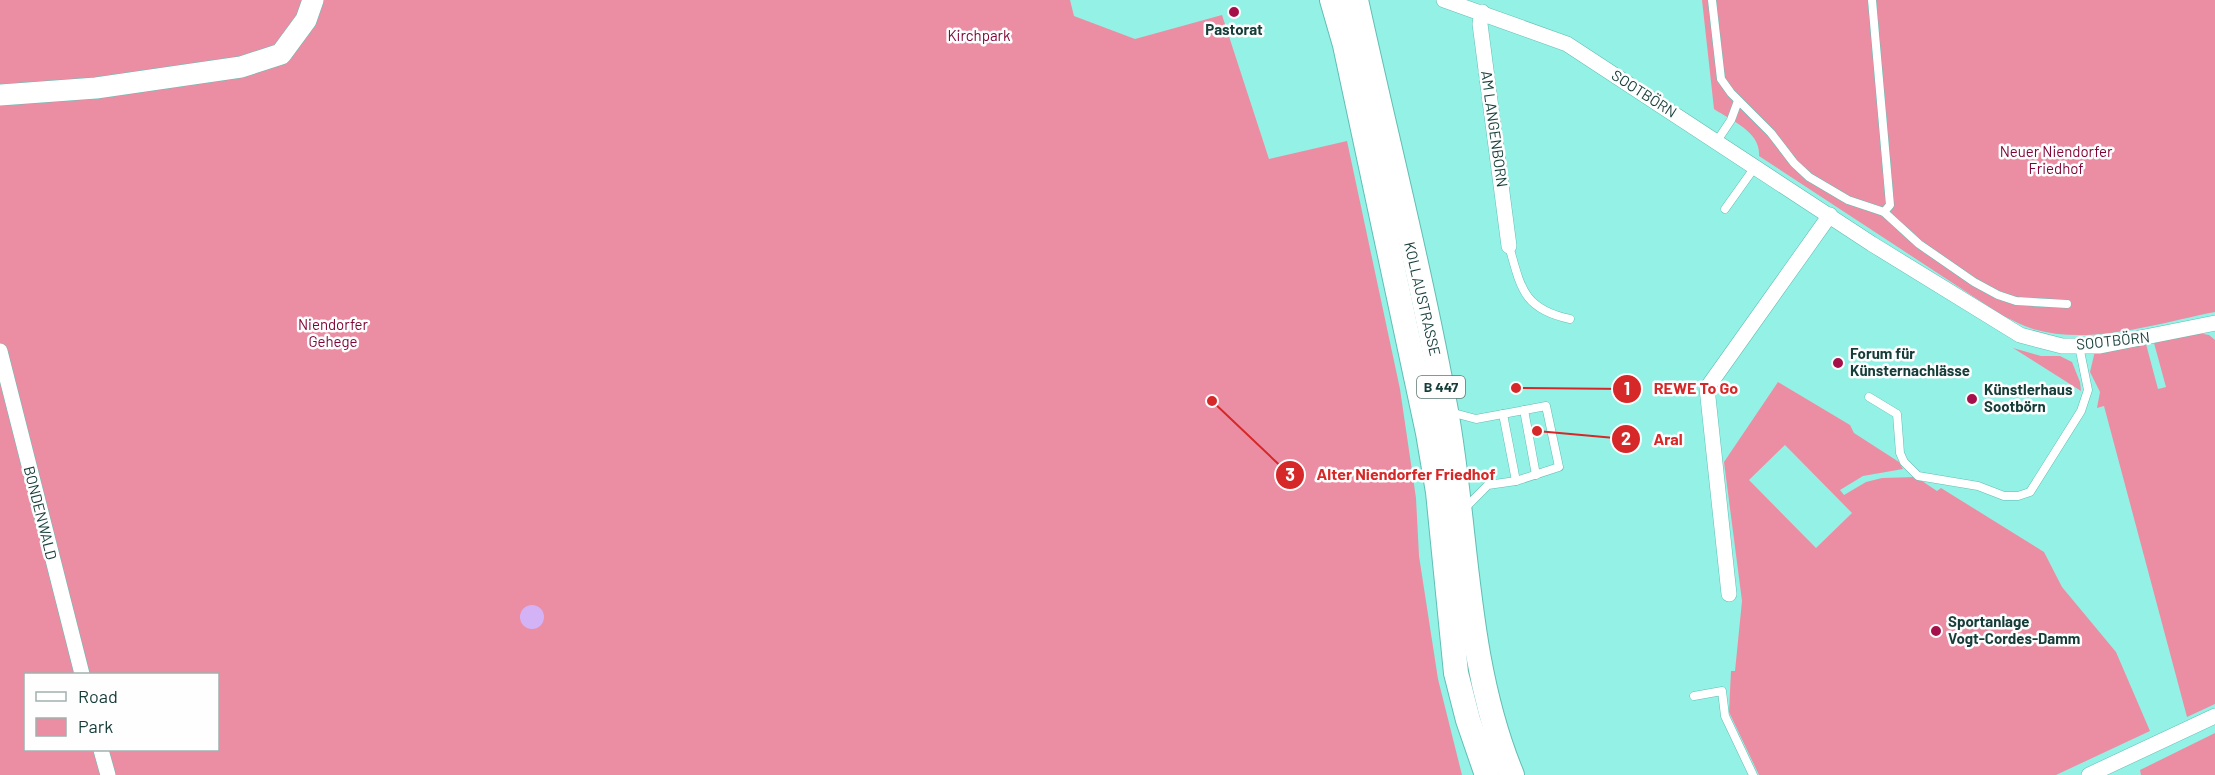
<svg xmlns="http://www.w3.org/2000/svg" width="2215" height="775" viewBox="0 0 2215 775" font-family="Barlow,sans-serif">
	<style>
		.green { fill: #ec8ea3; fill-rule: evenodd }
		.water { fill: #d3b3f5 }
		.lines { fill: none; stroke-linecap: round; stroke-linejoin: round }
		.lane-casing { stroke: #61beb4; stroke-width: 9 }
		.street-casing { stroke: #61beb4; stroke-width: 16 }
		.secondary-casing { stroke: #61beb4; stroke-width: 22 }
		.primary-casing { stroke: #61beb4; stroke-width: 26 }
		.lane { stroke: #fff; stroke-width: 8 }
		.street { stroke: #fff; stroke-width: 15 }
		.secondary { stroke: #fff; stroke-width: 21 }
		.primary { stroke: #fff; stroke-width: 24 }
		.poi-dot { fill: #a50f4a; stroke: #fefefe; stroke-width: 2 }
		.labels { text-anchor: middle; stroke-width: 5; stroke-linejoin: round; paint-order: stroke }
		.shield { fill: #fefefe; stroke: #5c7774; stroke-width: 1.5 }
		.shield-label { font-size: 14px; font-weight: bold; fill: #163d39 }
		.poi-label { font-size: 15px; font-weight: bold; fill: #163d39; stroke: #fefefe; text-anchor: start }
		.park-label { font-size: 15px; fill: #7f0537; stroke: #fefefe }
		.street-label { font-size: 15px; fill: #163d39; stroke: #fefefe }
		.leader { fill: none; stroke: #d62828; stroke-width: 2 }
		.callout-dot { fill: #d62828; stroke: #fefefe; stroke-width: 2 }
		.mark-label { font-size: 18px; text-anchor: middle; font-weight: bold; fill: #fff }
		.callout-label { font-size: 16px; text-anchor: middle; font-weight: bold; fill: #d62828; stroke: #fefefe; stroke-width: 5; stroke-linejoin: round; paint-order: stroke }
	</style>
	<rect width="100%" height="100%" fill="#94f1e6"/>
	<g class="green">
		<path d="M0,0H1070L1074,16L1135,39L1222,15L1269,159L1347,141L1400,389L1416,498L1419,556L1438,679L1462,775H0ZM26,674H218V750H26Z"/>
		<path d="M1702,0H2215V312C2158,323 2091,346 2033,329C2023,326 2013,320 2003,316L1759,156C1761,132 1732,121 1714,109Z"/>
		<polygon points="2198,333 2209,335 2215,340 2215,704 2187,717 2104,406 2097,408 2100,392 2090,372 2095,351 2146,344 2158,389 2166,387 2154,343"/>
		<polygon points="2013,348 2041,356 2060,356 2072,362 2080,382 2081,391"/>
		<path d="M1778,382L1850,425L1854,433L1899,462L1903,469L1863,476L1840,490L1844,495L1866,482L1882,478L1916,477L1937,491L1941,488L2044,552L2062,587L2116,652L2150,731L2056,775H1759L1729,712L1731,671H1735L1742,601L1724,462ZM1785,445L1852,513L1816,548L1749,480Z"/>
		<polygon points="2215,733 2215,775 2141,775 2140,770"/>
	</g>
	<circle class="water" cx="532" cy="617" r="12"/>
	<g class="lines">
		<g class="lane-casing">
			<g id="lane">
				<polyline points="1712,0 1721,79 1731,93 1771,133 1794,163 1809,177 1848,200 1884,212 1890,205 1872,0"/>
				<polyline points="1717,141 1731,120 1738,101"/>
				<polyline points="1725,209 1755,167"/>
				<polyline points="1884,212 1919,244 1974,282 1998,295 2016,301 2067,304"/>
				<path d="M1509,246C1521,288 1523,309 1570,319"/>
				<polyline points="1869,397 1897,414 1900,453 1904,462 1918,476 1978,486 2004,496 2018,496 2030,492 2081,411 2088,390 2079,346"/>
				<polyline points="1524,410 1536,475"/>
				<polyline points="1450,412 1476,419 1546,406 1559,467 1516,481 1488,485 1464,509"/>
				<polyline points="1503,414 1516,481"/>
				<polyline points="1694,696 1722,691 1725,716 1753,775"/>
			</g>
		</g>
		<g class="street-casing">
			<g id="street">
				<polyline points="1444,0 1567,44 1872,244 2020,335 2062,346 2100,346 2215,323"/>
				<polyline points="1482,12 1480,24 1509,246"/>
				<polyline points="0,351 82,674"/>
				<polyline points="1729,594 1707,388 1830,215"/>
				<polyline points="101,750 108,775"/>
				<polyline points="2089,775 2215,716"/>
			</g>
		</g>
		<g class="secondary-casing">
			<polyline id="secondary" points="0,95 96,88 241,67 281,54 306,20 313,0"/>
		</g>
		<g class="primary-casing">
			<g id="primary">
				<polyline points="1332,0 1345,45 1428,433 1438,492 1456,673 1468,720 1487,775"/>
				<path d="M1356,0C1386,137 1421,273 1446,411C1468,533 1464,659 1512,775"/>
			</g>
		</g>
		<use href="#lane" class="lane"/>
		<use href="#street" class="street"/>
		<use href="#secondary" class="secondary"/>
		<use href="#primary" class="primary"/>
	</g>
	<g class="poi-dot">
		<circle cx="1234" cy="12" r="6"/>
		<circle cx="1838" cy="363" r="6"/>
		<circle cx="1972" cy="399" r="6"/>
		<circle cx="1936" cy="631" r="6"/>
	</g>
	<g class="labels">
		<rect class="shield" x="1417" y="376" width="48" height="22" rx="4.5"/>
		<g class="shield-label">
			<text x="1441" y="392">B 447</text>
		</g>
		<g class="poi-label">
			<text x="1234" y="35" text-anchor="middle">Pastorat</text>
			<text x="1850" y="359">Forum für<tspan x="1850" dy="17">Künsternachlässe</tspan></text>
			<text x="1984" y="395">Künstlerhaus<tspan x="1984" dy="17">Sootbörn</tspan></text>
			<text x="1948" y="627">Sportanlage<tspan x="1948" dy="17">Vogt-Cordes-Damm</tspan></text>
		</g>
		<g class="park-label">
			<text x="979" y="41">Kirchpark</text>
			<text x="2056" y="157">Neuer Niendorfer<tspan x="2056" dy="17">Friedhof</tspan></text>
			<text x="333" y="330">Niendorfer<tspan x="333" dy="17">Gehege</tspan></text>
		</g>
		<g class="street-label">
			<text transform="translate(1644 94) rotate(33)" y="5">SOOTBÖRN</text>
			<text transform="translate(1494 129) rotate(82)" y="5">AM LANGENBORN</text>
			<text transform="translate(1422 299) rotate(77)" y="5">KOLLAUSTRASSE</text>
			<text transform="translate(2113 341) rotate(-6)" y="5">SOOTBÖRN</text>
			<text transform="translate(40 513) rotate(76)" y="5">BONDENWALD</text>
		</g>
	</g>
	<path class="leader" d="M1516 388L1627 389M1537 431L1626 439M1212 401L1290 475"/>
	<g class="callout-dot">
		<circle cx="1516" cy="388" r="6"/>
		<circle cx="1537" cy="431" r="6"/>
		<circle cx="1212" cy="401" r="6"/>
		<circle cx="1627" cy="389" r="15"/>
		<circle cx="1626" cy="439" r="15"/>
		<circle cx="1290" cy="475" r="15"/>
	</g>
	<g class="mark-label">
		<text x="1627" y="395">1</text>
		<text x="1626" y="445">2</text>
		<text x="1290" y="481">3</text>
	</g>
	<g class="callout-label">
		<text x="1696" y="394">REWE To Go</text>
		<text x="1668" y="445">Aral</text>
		<text x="1406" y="480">Alter Niendorfer Friedhof</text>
	</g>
	<rect x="24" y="673" width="195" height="78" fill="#fefefe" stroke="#a1b1af" stroke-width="1.5"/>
	<rect x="36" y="692" width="30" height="9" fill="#ffffff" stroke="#a1b1af" stroke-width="1.5"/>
	<text x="78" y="703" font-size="18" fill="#163d39">Road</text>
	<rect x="36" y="718" width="30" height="18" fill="#ec8ea3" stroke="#a1b1af" stroke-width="1.5"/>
	<text x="78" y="733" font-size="18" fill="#163d39">Park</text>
</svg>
